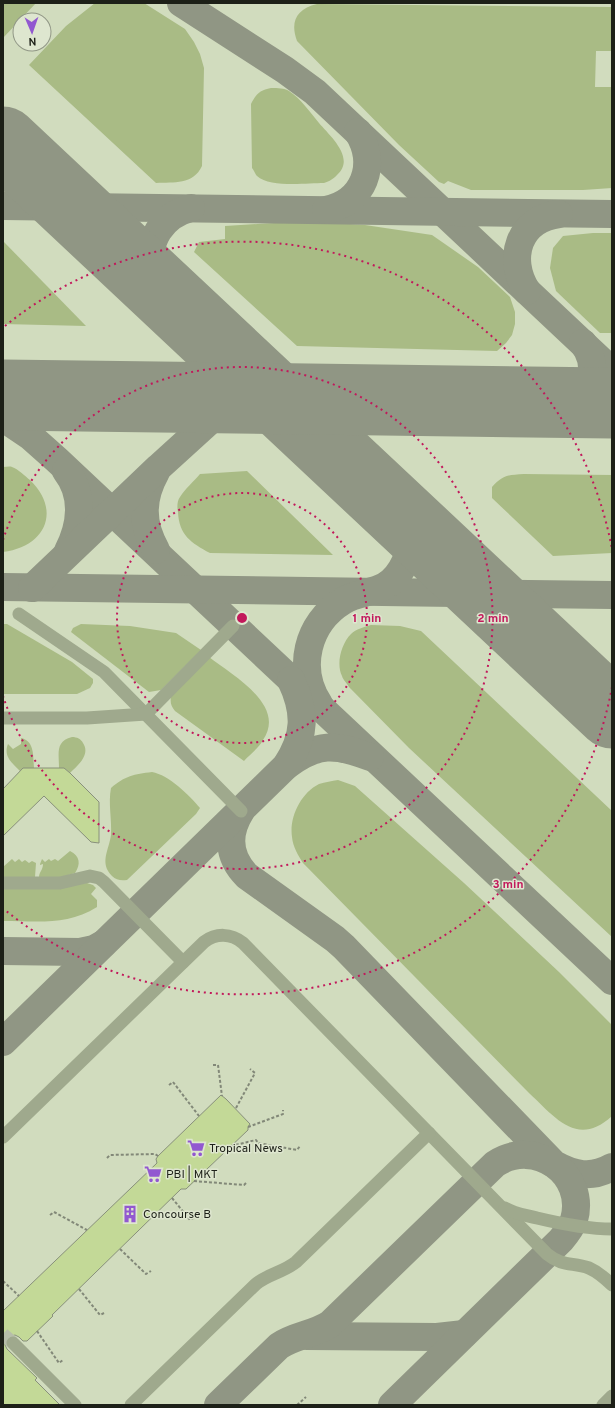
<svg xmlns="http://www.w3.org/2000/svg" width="615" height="1408" viewBox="0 0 615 1408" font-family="Overpass,sans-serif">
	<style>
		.built { fill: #d1dcbe; fill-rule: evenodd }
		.green { fill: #a9bb85 }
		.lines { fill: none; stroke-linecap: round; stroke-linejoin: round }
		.taxiway { stroke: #909684; stroke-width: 28 }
		.runway { stroke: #909684; stroke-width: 71 }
		.building { fill: #c3d997; stroke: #88907b }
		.minor-tunnel { stroke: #b7beaa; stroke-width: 13; stroke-dasharray: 13 6; stroke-linecap: butt }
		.path { stroke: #828878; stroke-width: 2; stroke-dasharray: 3 2; stroke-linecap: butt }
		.minor { stroke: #9fa98d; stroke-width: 13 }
		.ring { fill: none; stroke: #c2185b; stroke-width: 2; stroke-dasharray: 2 4 }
		.labels { text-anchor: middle; stroke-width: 3; stroke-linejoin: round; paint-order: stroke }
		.poi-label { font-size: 12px; fill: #1d2018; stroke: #dee6cf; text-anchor: start }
		.centre { fill: #c2185b; stroke: #dee6cf; stroke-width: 2 }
		.ring-label { font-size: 12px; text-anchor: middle; font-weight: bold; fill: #c2185b; stroke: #dee6cf; stroke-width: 3; stroke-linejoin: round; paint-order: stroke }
	</style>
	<rect width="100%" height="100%" fill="#dee6cf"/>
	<path class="built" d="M3,3H612V1405H3ZM20,20H44V44H20Z"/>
	<g class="green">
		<polygon points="3,3 36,3 3,38"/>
		<path d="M95,3H144L185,29L194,42L200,54L204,68L202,166C193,185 174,182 156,183L29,65L66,26Z"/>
		<path d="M317,4L612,7V51H596L595,87H612V188L583,190H471L448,181L444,184L439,182L399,145L297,41C290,22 296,9 317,4Z"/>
		<path d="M271,88C278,88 284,88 289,91C301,99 310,112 319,123C330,136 356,158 337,175C333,179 330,181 324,183C307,183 270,188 257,176C255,174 254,170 252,168L251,104C256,94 260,90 271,88Z"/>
		<polygon points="274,223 334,223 365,225 432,235 478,267 510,297 515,312 515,324 512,335 506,343 497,351 297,346 194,252 199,242 225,239 225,226"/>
		<polygon points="593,233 612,233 612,333 600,333 556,291 550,268 553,248 563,236"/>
		<polygon points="3,241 86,326 3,324"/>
		<path d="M3,467C6,467 10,466 12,467C18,469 25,476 30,480C62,511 45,547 3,552Z"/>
		<path d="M247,471L333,555L210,553C191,543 179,535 178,512C177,507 177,501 180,497C185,489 194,481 200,474Z"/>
		<path d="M524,474L612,475V553L553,556L492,498V487C503,475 508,475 524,474Z"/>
		<polygon points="3,624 7,624 72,662 93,679 93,683 90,688 77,694 3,694"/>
		<polygon points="81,624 130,626 176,633 201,650 161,690 149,692 71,632 73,628"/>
		<path d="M371,625L400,626L421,631L612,811V937L409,748L349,687C347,683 343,680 342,676C336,664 341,644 351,634C356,629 364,627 371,625Z"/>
		<path d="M209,657C232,675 287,705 263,740C259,748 250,754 244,761L175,711C171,706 170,703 171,696Z"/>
		<path d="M72,737C77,737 81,739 83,743C91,755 77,766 70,773L64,768H59C59,754 55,741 72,737Z"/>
		<path d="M21,738C35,741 33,757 34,768L20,771C12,763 3,756 8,744L13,749L21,744Z"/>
		<path d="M152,772C169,775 189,795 200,808L196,814L127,880C121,881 116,880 112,876C99,863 109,850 111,835C112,819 108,803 111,788C125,776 134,774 152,772Z"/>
		<path d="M338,780L355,786L464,883L559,972L612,1025V1116C577,1148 555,1117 529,1093L303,863C298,855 293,847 292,837C289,817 301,793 319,784C325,782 332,781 338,780Z"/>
		<path d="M70,851C80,856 81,864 75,873L59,878H3V867L12,859L15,862L19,859L22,862L25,860L29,863L32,861L36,863L35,877H39C39,872 43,870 43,864L40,865V864L42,859L45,862L49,859L51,861L55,859L58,861Z"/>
		<path d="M87,883L93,885L96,888L91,894L97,900V907C67,926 37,921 3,921V888Z"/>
	</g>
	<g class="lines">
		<g class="taxiway">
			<polyline points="181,3 285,70 315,92 612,371"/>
			<polyline points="3,206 612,214"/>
			<path d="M326,210C364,202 378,165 358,132"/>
			<path d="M161,290C158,283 154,277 152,270C145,241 163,215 191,208"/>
			<path d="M527,291C506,258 519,219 559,214"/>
			<path d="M568,403C592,389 600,367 583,343"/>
			<polyline points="608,403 612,404"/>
			<polyline points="3,418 30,436 57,460 612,981"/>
			<path d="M66,471C85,495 81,526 68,551"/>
			<path d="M156,550C141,523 141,499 156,472"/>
			<polyline points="3,587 612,595"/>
			<polyline points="32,588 159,467 214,417 240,403 250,401 278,399"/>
			<path d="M319,704C296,669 307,623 343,601C356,593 372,593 385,586C402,576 414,550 409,531C407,523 401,516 396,510"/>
			<path d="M286,766C317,742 336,744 370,757"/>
			<path d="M241,811C227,833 227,856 247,876L335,939L344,947L554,1164C574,1175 591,1179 612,1167"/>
			<polyline points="3,951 80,952 94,949 103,944"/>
			<path d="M3,1042L286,766C306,736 306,712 291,680"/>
			<polyline points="307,1336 437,1337 464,1334"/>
			<path d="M218,1405L279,1346C295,1335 313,1335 330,1324L495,1164C535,1137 587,1174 574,1220C571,1228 566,1234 561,1240L392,1405"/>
		</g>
		<g class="runway">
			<polyline points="3,142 612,713"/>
			<polyline points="3,395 612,403"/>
		</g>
	</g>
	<g class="building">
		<polygon points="23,768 64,768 70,773 99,802 99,843 91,842 44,796 3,836 3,789"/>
		<polygon points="221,1095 226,1099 250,1124 248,1127 248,1130 186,1189 181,1189 52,1315 53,1316 27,1341 23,1341 19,1337 15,1335 8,1337 5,1341 5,1345 7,1349 37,1378 35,1380 60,1405 3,1405 3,1311 157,1163 156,1159 158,1156"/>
	</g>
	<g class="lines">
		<polyline class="minor-tunnel" points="3,1334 13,1343"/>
		<g class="path">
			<polyline points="213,1065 218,1065 222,1096"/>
			<polyline points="169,1085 173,1082 199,1116"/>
			<polyline points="236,1108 255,1073 250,1069"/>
			<polyline points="248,1127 283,1114 283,1110"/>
			<polyline points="231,1146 256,1140 258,1143 297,1150 300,1146"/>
			<polyline points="107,1158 110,1155 155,1154 158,1156"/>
			<polyline points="194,1181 244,1185 247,1182"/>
			<polyline points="172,1198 190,1220 195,1217"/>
			<polyline points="50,1215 54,1212 87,1230"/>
			<polyline points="120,1249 146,1274 151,1271"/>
			<polyline points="3,1281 19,1296"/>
			<polyline points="79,1289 100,1315 104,1313"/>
			<polyline points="37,1331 59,1363 63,1360"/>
			<polyline points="297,1405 306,1397"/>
		</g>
		<g class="minor">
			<polyline points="19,614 104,672 241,811"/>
			<polyline points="3,718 87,718 146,714 233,626"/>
			<polyline points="3,883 60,883 90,876 99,878 104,882 183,962"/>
			<path d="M3,1137L204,942C216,933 231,933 243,943L547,1254C563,1267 572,1262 589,1268C598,1272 605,1278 612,1285"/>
			<path d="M505,1208C515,1214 526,1215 537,1218C562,1224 586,1229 612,1229"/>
			<polyline points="13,1343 75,1405"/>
			<path d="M131,1405L256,1284C268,1274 284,1272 296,1262L429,1133"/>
			<polyline points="603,1405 612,1396"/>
		</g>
	</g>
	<g class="ring">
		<circle cx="242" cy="618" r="125"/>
		<path d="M3 540A251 251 0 1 1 3 696"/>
		<path d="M612 687A376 376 0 0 1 5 910M5 326A376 376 0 0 1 612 549"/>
	</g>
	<defs>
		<g id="supermarket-bare" transform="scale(1.38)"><path d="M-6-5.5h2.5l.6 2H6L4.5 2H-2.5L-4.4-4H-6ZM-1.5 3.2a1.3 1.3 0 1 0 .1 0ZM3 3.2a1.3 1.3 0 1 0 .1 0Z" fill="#9258d0" stroke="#dee6cf" stroke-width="2.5" paint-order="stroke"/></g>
		<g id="building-bare" transform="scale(1.38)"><path d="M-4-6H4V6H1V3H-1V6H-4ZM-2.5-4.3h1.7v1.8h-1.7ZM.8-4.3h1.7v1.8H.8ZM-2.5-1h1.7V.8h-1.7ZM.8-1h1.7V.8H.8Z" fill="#9258d0" stroke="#dee6cf" stroke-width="2.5" paint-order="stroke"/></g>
	</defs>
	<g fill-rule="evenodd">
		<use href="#supermarket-bare" x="196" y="1148"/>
		<use href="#supermarket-bare" x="153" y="1174"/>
		<use href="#building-bare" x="130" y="1214"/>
	</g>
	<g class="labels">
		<g class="poi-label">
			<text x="209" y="1152">Tropical News</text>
			<text x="166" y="1178">PBI | MKT</text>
			<text x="143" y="1218">Concourse B</text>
		</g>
	</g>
	<circle cx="242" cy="618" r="6" class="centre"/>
	<g class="ring-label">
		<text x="367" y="622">1 min</text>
		<text x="493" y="622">2 min</text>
		<text x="508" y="888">3 min</text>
	</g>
	<rect width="615" height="1408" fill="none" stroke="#1d2018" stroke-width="8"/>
	<g transform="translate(32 32) rotate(178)"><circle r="19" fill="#dee6cf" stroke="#919786"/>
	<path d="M0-3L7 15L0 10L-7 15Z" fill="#9258d0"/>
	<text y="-6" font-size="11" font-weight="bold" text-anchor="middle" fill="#1d2018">N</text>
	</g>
</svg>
